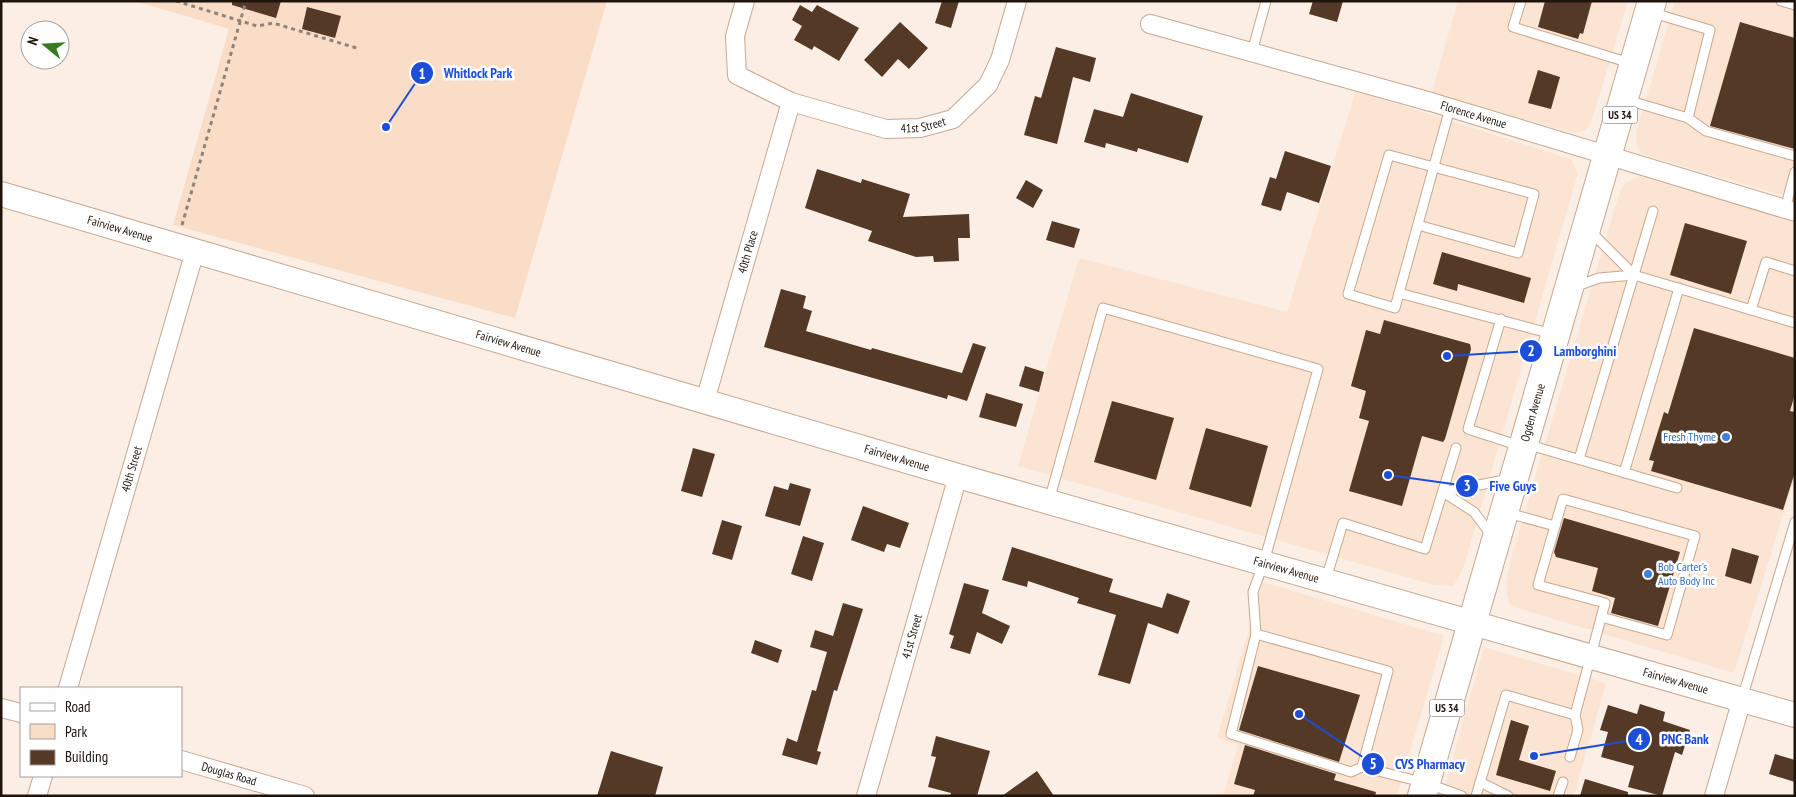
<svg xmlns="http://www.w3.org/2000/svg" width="1796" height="797" viewBox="0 0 1796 797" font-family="'PT Sans Narrow',sans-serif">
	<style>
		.built { fill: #fbe4d2 }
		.green { fill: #faddc7 }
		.building { fill: #543a26 }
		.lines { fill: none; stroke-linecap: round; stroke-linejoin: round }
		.lane-casing { stroke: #c7a891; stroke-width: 11 }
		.street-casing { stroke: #c7a891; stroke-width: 20 }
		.secondary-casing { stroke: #c7a891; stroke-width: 26 }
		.primary-casing { stroke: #c7a891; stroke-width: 30 }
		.path { stroke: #8f837a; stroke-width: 3; stroke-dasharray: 4 4; stroke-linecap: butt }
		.lane { stroke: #fff; stroke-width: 9 }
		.street { stroke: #fff; stroke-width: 18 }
		.secondary { stroke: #fff; stroke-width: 24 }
		.primary { stroke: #fff; stroke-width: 28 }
		.shop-dot { fill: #3f7fe0; stroke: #fefefe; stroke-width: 2 }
		.labels { text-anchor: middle; stroke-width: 5; stroke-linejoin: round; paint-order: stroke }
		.shield { fill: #fefefe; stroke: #625a55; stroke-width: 1 }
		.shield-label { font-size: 11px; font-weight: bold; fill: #1f140c }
		.street-label { font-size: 12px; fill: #1f140c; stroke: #fefefe }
		.shop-label { font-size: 12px; fill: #366cbe; stroke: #fefefe; text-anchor: end }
		.leader { fill: none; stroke: #1d4ed8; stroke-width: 2 }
		.callout-dot { fill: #1d4ed8; stroke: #fefefe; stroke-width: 2 }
		.mark-label { font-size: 15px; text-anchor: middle; font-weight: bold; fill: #fff }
		.callout-label { font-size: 14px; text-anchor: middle; font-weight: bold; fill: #1d4ed8; stroke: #fefefe; stroke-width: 5; stroke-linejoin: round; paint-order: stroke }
	</style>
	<rect width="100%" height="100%" fill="#fbeee4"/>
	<g class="built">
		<polygon points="1458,1 1628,1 1590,126 1584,131 1574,133 1431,95"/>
		<polygon points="1675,1 1795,1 1795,199 1655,158 1641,153 1637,145 1636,133"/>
		<polygon points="1356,91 1571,159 1578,173 1463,569 1453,586 1434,585 1018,466 1079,258 1287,312"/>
		<polygon points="1638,176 1795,222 1795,476 1734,673 1514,607 1509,603 1507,595 1506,583 1511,559 1620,191 1626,183"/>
		<polygon points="1263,582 1444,636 1397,796 1223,796 1238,745 1217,738"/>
		<polygon points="1484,647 1606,683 1574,796 1442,796"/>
	</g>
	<polygon class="green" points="135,1 607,1 515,318 173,225 229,29"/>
	<g class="building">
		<polygon points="232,1 281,1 276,18 232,5"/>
		<polygon points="942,1 959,1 951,28 935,23"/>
		<polygon points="1313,1 1343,1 1337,22 1309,14"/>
		<polygon points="1545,1 1592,1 1583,34 1580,33 1578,39 1538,27"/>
		<polygon points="800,5 812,12 817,5 859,28 839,61 814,46 812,50 794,40 802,26 792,20"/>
		<polygon points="307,7 341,16 335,38 302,29"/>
		<polygon points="900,22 928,48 909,69 898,59 882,77 864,60"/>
		<polygon points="1740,22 1795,38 1795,149 1710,126"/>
		<polygon points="1056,47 1096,58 1090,82 1073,77 1057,144 1024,135 1035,96 1041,98"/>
		<polygon points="1538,70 1560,77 1551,109 1528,103"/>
		<polygon points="1131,93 1203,116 1188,163 1138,148 1137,152 1106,143 1105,148 1084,142 1094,109 1123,117"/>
		<polygon points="1285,151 1331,166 1319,203 1287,192 1281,211 1261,205 1270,177 1276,179"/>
		<polygon points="817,169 861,183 862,179 910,194 903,217 969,214 970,238 958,238 959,261 934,262 933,256 916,257 868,241 872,231 805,208"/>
		<polygon points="1026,180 1043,190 1033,208 1016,198"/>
		<polygon points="1052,221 1080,229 1074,248 1046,240"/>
		<polygon points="1685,223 1747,241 1731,294 1670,275"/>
		<polygon points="1442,252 1531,278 1524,303 1458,284 1457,291 1433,284"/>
		<polygon points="781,289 806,296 803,308 812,311 806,331 871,350 872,348 962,373 973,343 986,347 967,401 948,395 947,399 764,347"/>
		<polygon points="1384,320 1470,344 1471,349 1445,439 1443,442 1422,436 1402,506 1349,491 1369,421 1359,418 1366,391 1351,386 1366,330 1380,334"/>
		<polygon points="1694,328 1795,358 1795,394 1790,411 1795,412 1795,472 1783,510 1651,471 1654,461 1649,460 1664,412 1668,414"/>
		<polygon points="1025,366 1044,372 1039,392 1019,386"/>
		<polygon points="986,393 1023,404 1016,427 979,417"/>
		<polygon points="1112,401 1174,418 1156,480 1094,462"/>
		<polygon points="1206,428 1268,446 1251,507 1189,489"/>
		<polygon points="693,448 715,454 702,497 681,491"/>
		<polygon points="790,483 811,489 800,526 765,516 774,486 788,490"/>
		<polygon points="863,506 909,523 900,548 887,544 884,552 851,540"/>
		<polygon points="1564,518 1680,552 1658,626 1611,613 1615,598 1592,591 1598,568 1556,557 1554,552"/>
		<polygon points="722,520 742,526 732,560 712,554"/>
		<polygon points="803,536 824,543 812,581 791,574"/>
		<polygon points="1012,547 1113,579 1109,592 1162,608 1167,593 1190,601 1178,634 1148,623 1130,684 1098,675 1116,615 1077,603 1079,598 1028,581 1027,587 1002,580"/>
		<polygon points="1732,548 1759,556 1751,584 1725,576"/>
		<polygon points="964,583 989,590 982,613 1010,626 1002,644 977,632 970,654 950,648 954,636 949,634"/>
		<polygon points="843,603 863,609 837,691 834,690 817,751 821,752 817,765 782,755 787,738 797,742 812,690 816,691 827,652 810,647 815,630 833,636"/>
		<polygon points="755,640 782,650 778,663 751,653"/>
		<polygon points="1258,666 1360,695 1339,762 1239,730"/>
		<polygon points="1640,704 1665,712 1663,721 1690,730 1682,755 1675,752 1662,796 1628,787 1634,766 1601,757 1608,732 1600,730 1608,705 1637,714"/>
		<polygon points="1511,720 1529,726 1519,760 1556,771 1550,791 1496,775"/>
		<polygon points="936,736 990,751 977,796 950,796 951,793 928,787 936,757 931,756"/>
		<polygon points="1245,745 1336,774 1334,780 1376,792 1375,796 1253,796 1255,790 1234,784"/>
		<polygon points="611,751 663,767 655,796 597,796"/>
		<polygon points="1775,754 1795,760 1795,782 1769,774"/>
		<polygon points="1037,771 1054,796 1002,796"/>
		<polygon points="1585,779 1628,792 1628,796 1580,796"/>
	</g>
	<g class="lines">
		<g class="lane-casing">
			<g id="lane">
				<polyline points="1521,1 1513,27 1630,63"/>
				<polyline points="1781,1 1795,5"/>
				<polyline points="1252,52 1266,1"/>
				<polyline points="1627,100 1688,118 1710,30 1650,12"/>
				<polyline points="1450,108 1399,293 1552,334"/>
				<polyline points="1688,118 1706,131 1795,156"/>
				<polyline points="1785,209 1795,172"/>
				<polyline points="1590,231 1634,275"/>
				<polyline points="1574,287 1599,278 1634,275 1795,323"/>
				<polyline points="1399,293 1395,308 1348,294 1389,155 1534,194 1518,253 1418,225"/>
				<polyline points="1751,310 1766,262 1795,271"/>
				<polyline points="1501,319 1468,429 1520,446"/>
				<polyline points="1526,444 1677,488"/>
				<polyline points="1579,459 1653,211"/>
				<polyline points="1624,473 1679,288"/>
				<polyline points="1443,492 1474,512 1492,536"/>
				<polyline points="1443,492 1510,479"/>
				<polyline points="1049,501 1103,308 1318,369 1264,562 1253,592 1256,634 1231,734 1351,772 1362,767 1426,783 1462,796"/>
				<polyline points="1555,526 1563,499 1695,536 1667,635 1601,617"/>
				<polyline points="1326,579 1343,523 1425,549 1456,448"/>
				<polyline points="1256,634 1388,671 1362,767"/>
				<polyline points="1742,699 1795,522"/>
				<polyline points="1570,757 1578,730 1575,715"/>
				<polyline points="1480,782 1508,796"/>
				<polyline points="1476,796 1506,695 1575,715 1605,603 1538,585 1555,526 1508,513"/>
				<polyline points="1558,796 1563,782"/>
			</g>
		</g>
		<g class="street-casing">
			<g id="street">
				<path id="s1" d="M745,1L735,36L737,75L791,102L886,129L920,128L953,119L988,85L1000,60L1017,1"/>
				<path id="s2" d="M1150,24L1431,102L1795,212"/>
				<path id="s3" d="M705,401L791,102"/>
				<path id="s4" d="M68,688L195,251"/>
				<polyline points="1,708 21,713"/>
				<path id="s5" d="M181,760L305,796"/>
				<polyline points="37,796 43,776"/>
				<path id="s6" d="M866,796L958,476"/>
				<polyline points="1714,796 1742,699"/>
			</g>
		</g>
		<g class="secondary-casing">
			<g id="secondary">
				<path id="s7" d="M1,194L958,476L1795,715"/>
			</g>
		</g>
		<g class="primary-casing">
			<g id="primary">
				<path id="s8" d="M1422,796L1652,1"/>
			</g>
		</g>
		<g class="path">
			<polyline points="176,1 257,26 273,23 360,49"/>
			<polyline points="182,225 246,1"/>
		</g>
		<use href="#lane" class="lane"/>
		<use href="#street" class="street"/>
		<use href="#secondary" class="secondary"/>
		<use href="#primary" class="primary"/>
	</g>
	<g class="shop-dot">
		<circle cx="1726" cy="437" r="5"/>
		<circle cx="1648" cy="574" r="5"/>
	</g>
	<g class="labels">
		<g class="shield">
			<rect x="1602.5" y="106.5" width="35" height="17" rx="4"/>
			<rect x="1429.5" y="699.5" width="35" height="17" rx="4"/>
		</g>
		<g class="shield-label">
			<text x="1620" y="119">US 34</text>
			<text x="1447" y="712">US 34</text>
		</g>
		<g class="street-label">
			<text dy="4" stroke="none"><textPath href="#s2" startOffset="336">Florence Avenue</textPath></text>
			<text dy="4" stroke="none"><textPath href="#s1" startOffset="272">41st Street</textPath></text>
			<text dy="4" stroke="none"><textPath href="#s7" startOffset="124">Fairview Avenue</textPath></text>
			<text dy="4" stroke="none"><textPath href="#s3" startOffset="155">40th Place</textPath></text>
			<text dy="4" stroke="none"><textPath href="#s7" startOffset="529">Fairview Avenue</textPath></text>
			<text dy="4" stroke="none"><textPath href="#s8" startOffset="399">Ogden Avenue</textPath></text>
			<text dy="4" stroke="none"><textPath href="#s7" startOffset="934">Fairview Avenue</textPath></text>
			<text dy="4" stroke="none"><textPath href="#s4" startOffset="228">40th Street</textPath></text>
			<text dy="4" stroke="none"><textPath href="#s7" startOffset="1339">Fairview Avenue</textPath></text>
			<text dy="4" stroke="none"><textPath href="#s6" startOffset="166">41st Street</textPath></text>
			<text dy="4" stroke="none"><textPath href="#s7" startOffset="1744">Fairview Avenue</textPath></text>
			<text dy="4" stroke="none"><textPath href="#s5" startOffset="50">Douglas Road</textPath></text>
		</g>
		<g class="shop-label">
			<text x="1716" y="441">Fresh Thyme</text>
			<text x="1658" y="571" text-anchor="start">Bob Carter's<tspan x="1658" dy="14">Auto Body Inc</tspan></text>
		</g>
	</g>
	<path class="leader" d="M386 127L422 73M1447 356L1531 351M1388 475L1467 486M1534 756L1639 739M1299 714L1373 764"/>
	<g class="callout-dot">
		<circle cx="386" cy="127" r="5"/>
		<circle cx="1447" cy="356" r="5"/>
		<circle cx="1388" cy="475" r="5"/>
		<circle cx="1534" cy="756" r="5"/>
		<circle cx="1299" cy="714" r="5"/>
		<circle cx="422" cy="73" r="12"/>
		<circle cx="1531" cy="351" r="12"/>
		<circle cx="1467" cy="486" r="12"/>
		<circle cx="1639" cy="739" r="12"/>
		<circle cx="1373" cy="764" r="12"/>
	</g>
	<g class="mark-label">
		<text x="422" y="79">1</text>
		<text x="1531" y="356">2</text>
		<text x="1467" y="491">3</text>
		<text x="1639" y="745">4</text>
		<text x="1373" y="769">5</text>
	</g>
	<g class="callout-label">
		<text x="478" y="78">Whitlock Park</text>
		<text x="1585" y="356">Lamborghini</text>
		<text x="1513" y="491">Five Guys</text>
		<text x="1685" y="744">PNC Bank</text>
		<text x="1430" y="769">CVS Pharmacy</text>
	</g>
	<rect width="1796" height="797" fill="none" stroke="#1f140c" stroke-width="5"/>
	<rect x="20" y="687" width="162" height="90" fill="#fefefe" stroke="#a5a09d"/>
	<rect x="30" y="703" width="25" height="8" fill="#ffffff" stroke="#a5a09d"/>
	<text x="65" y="712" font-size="15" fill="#1f140c">Road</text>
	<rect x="30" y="724" width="25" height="15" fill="#faddc7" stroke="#a5a09d"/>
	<text x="65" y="737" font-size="15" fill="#1f140c">Park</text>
	<rect x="30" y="750" width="25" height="15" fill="#543a26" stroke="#a5a09d"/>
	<text x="65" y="762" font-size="15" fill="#1f140c">Building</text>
	<g transform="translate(45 45) rotate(288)"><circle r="24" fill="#fefefe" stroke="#a5a09d"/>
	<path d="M0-4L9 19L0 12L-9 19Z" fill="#357b1f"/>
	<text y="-8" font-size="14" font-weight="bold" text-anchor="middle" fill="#1f140c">N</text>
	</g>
</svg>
